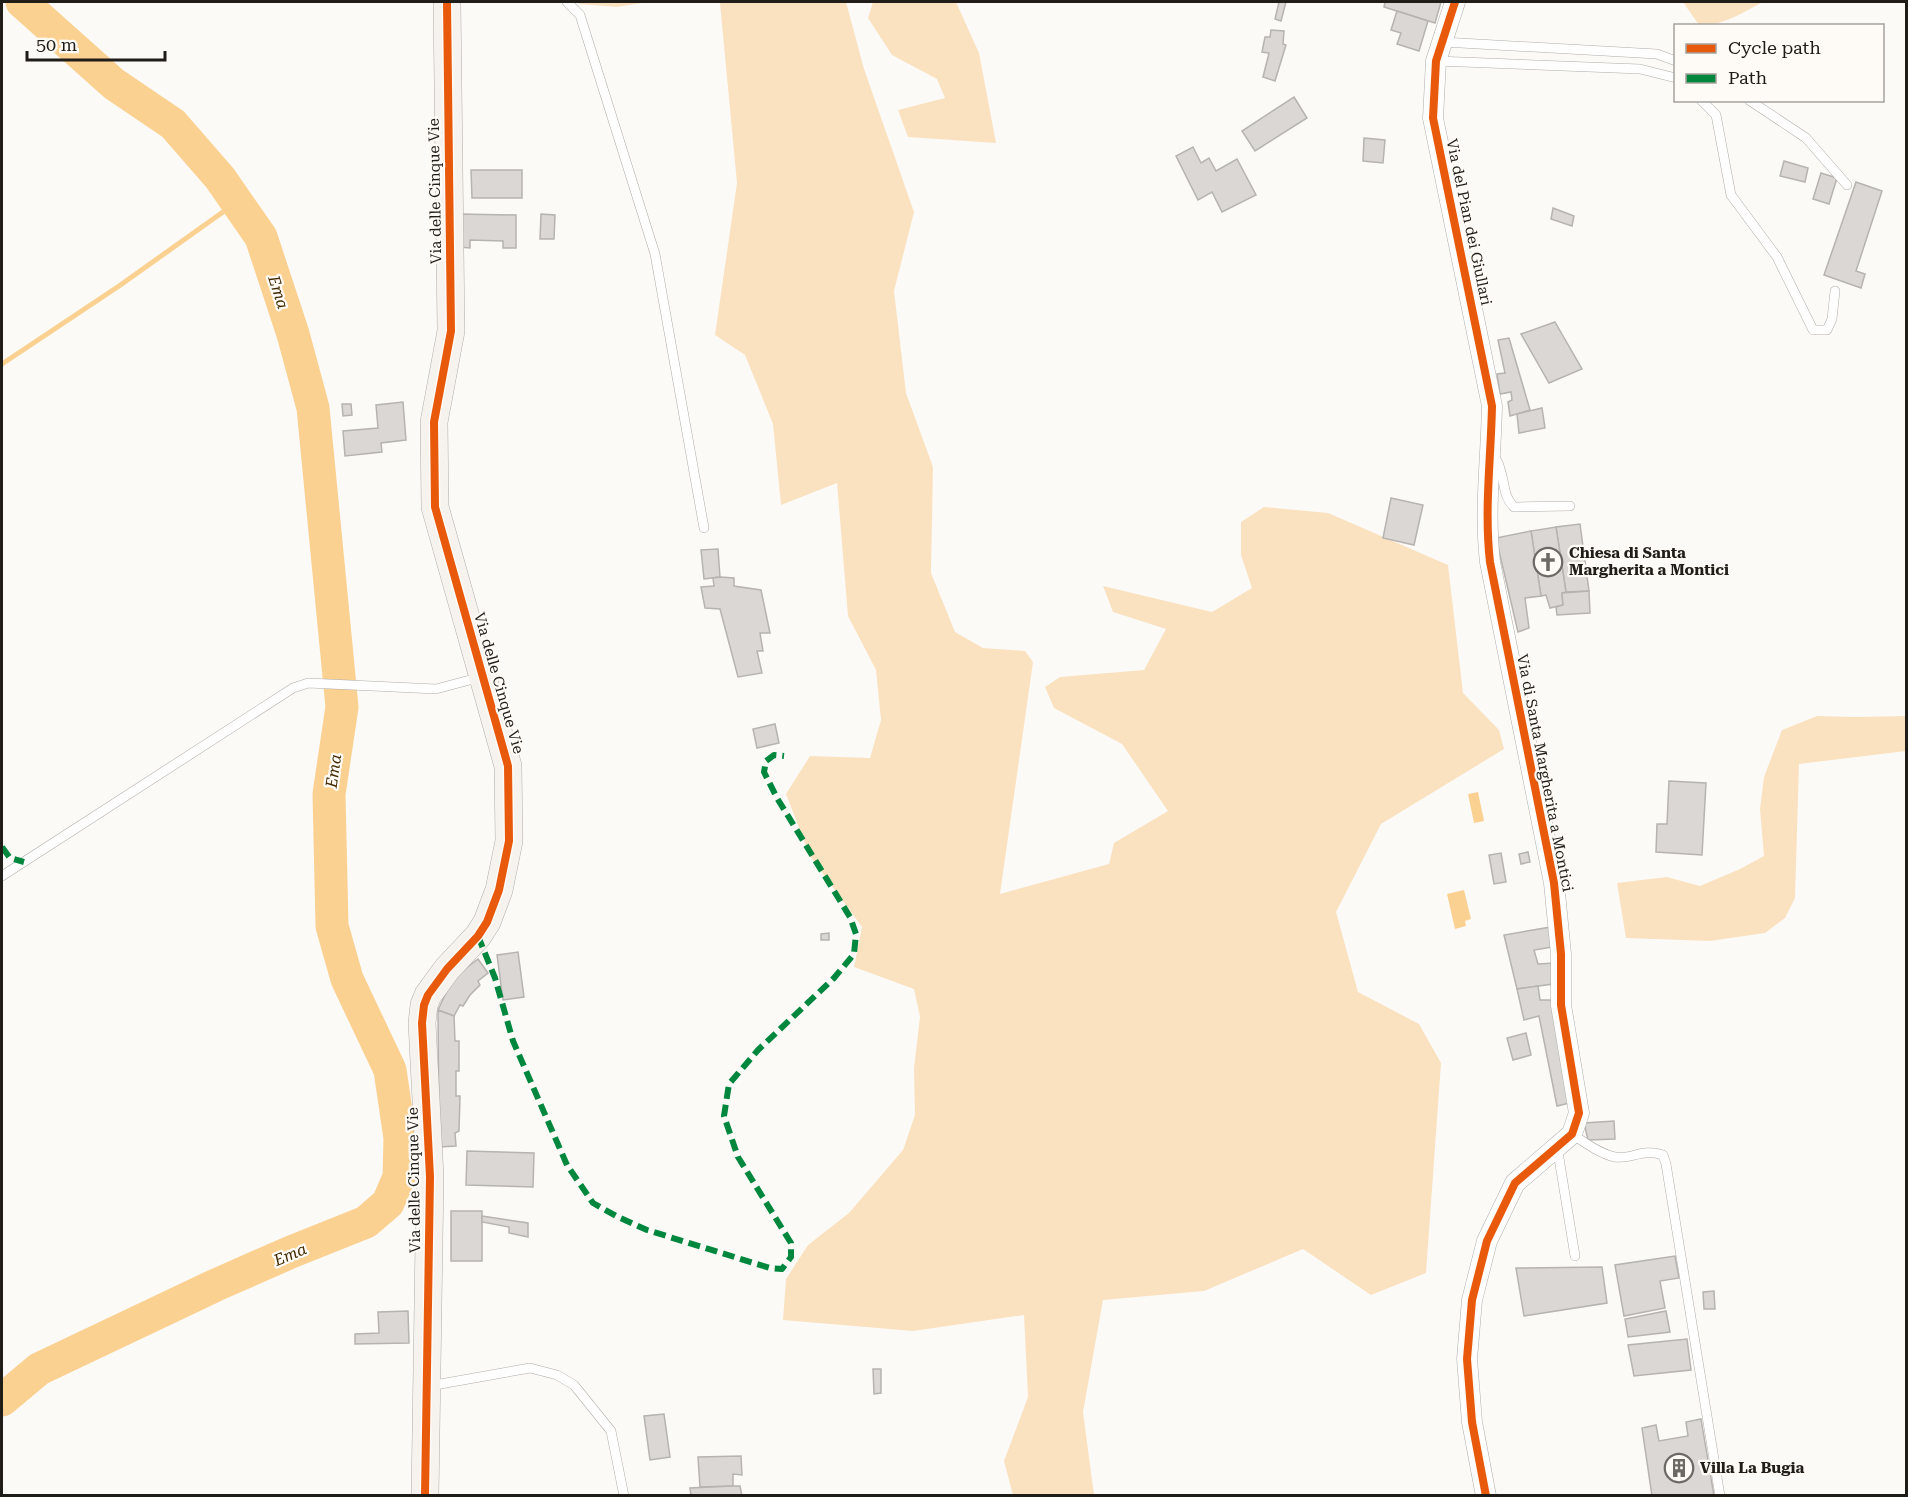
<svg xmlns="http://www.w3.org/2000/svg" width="1908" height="1497" viewBox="0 0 1908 1497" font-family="'Roboto Serif',serif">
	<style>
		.green { fill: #fae2c1 }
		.water { fill: #fbd192 }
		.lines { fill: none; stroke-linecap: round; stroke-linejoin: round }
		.stream { stroke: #fbd192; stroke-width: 5 }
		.river { stroke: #fbd192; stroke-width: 33 }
		.building { fill: #dad7d4; stroke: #b6b3b0; stroke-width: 1.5 }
		.lane-casing { stroke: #b0ada9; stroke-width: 10 }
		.street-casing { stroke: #b0ada9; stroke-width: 21 }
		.secondary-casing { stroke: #b0ada9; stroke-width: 28 }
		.lane { stroke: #fffefe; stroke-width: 9 }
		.street { stroke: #fffefe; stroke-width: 20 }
		.secondary { stroke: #f6f3ef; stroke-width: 27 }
		.quiet { stroke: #00873e; stroke-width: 6; stroke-dasharray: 12 6; stroke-linecap: butt }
		.cycleway-casing { stroke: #fefaf5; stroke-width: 11 }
		.cycleway { stroke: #e8590c; stroke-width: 8 }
		.labels { text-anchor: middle; stroke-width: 4.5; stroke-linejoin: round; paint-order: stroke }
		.street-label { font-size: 15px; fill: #201d18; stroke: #fefaf5 }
		.poi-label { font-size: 15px; font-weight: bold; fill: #201d18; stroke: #fefaf5; text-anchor: start }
		.water-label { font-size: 16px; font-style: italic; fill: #412a02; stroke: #fefaf5 }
	</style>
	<rect width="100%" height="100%" fill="#fcfaf7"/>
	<g class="green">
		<polygon points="578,2 648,2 617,7 580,4"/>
		<polygon points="712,2 846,2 864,69 914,212 894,291 906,393 933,467 931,573 955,632 983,648 1025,651 1033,662 1000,894 1109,864 1114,843 1168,811 1122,744 1054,708 1045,687 1060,677 1144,670 1166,629 1113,612 1103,586 1212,612 1252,588 1241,555 1241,522 1264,507 1328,513 1448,565 1463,693 1499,730 1504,749 1381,824 1336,912 1358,992 1419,1024 1441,1063 1426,1273 1371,1295 1303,1249 1204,1291 1103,1300 1083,1412 1094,1495 1013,1495 1004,1461 1028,1397 1024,1315 913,1331 783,1320 786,1279 808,1245 849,1213 903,1150 915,1115 914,1068 920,1017 914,989 854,967 862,927 810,856 786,794 810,756 870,758 881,720 876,670 848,616 837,483 781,505 773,424 745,355 715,335 737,183 720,3"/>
		<polygon points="873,2 956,2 979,53 996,143 908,137 898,110 945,98 937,79 892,55 868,18"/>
		<path d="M1683,2H1763C1742,13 1723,26 1699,25Z"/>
		<polygon points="1817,716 1855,717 1906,716 1906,751 1799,764 1795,898 1785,918 1765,933 1710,941 1626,938 1617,883 1667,877 1700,886 1740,869 1764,856 1760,809 1764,777 1782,730"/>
	</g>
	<g class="water">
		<polygon points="1478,792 1484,821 1474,823 1468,794"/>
		<polygon points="1464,890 1471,919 1465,921 1466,926 1455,929 1447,894"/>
	</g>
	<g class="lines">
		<polyline class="stream" points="2,364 119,286 237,202"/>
		<polyline class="river" points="2,1400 39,1369 216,1285 291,1252 366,1222 388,1203 399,1177 400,1138 390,1070 347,979 332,926 329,794 342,707 313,408 293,334 261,237 220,178 173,124 114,84 22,2"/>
	</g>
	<g class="building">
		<polygon points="1279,2 1286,2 1281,21 1275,19"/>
		<polygon points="1385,2 1441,2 1435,23 1384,7"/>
		<polygon points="1397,11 1428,21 1419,51 1397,44 1401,33 1391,30"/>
		<polygon points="1271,30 1284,31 1283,44 1286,45 1275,81 1263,77 1269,53 1262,52 1265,37 1270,37"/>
		<polygon points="1294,97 1307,118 1255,151 1242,131"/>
		<polygon points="1364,138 1385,140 1383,163 1363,161"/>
		<polygon points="1193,147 1201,163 1209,158 1216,171 1237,159 1256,195 1222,212 1212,192 1198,200 1176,156"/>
		<polygon points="1784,161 1808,168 1805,182 1780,176"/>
		<polygon points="471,170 522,170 522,198 472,198"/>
		<polygon points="1821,173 1837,178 1829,204 1813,199"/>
		<polygon points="1856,182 1882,191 1856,271 1865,274 1861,288 1824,275"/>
		<polygon points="1553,208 1574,216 1572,226 1551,219"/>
		<polygon points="459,214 516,215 516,248 503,248 503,241 470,240 470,248 459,247"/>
		<polygon points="541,214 555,215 554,239 540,239"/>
		<polygon points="1555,322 1582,369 1549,383 1521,334"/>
		<polygon points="1509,338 1530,410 1510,416 1508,402 1512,400 1511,392 1500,394 1497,374 1505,373 1498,340"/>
		<polygon points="403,402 406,440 381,443 382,452 345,456 343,431 378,428 376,405"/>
		<polygon points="342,404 351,404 352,415 343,416"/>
		<polygon points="1542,408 1545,428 1519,433 1517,414"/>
		<polygon points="1391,498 1423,505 1414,545 1383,538"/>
		<polygon points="1580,524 1589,591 1566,592 1556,527"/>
		<polygon points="1556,527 1566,592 1562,593 1563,605 1550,608 1546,595 1541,596 1531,531"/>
		<polygon points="1531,531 1541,596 1525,598 1529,628 1518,632 1496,538"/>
		<polygon points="718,549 720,577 704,579 701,550"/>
		<polygon points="720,577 734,578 734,586 761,590 770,633 760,633 763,651 757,651 762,673 738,677 720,609 705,608 701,587 714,586 713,578"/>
		<polygon points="1589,591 1590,613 1557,615 1556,607 1563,605 1562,593"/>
		<polygon points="775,724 779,743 757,748 753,729"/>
		<polygon points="1669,781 1706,783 1702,855 1656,852 1657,824 1667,824"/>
		<polygon points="1528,852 1530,862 1521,864 1519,854"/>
		<polygon points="1501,853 1506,882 1494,884 1489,855"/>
		<polygon points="1551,927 1552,947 1534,950 1538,964 1554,963 1553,984 1517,989 1504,935"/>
		<polygon points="829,933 829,940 821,940 821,934"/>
		<polygon points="518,952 524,997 503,1000 497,955"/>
		<polygon points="478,959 488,973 478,981 480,985 470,995 463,1006 460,1005 454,1016 438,1010 453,978"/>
		<polygon points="1538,986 1540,1000 1553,1000 1574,1102 1557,1106 1539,1016 1524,1020 1517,989"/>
		<polygon points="438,1010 454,1016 455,1041 459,1041 459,1071 456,1071 456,1096 460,1096 459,1131 455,1133 456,1146 439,1147"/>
		<polygon points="1526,1033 1531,1055 1513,1060 1507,1038"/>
		<polygon points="1614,1121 1615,1139 1588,1140 1584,1123"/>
		<polygon points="467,1151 534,1153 533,1187 466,1185"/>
		<rect x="451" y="1211" width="31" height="50"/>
		<polygon points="482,1216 528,1223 528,1237 509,1233 509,1227 482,1222"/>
		<polygon points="1675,1256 1679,1278 1660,1281 1665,1308 1624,1316 1615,1265"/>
		<polygon points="1602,1267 1607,1303 1524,1316 1516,1268"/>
		<polygon points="1714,1291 1715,1309 1704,1309 1703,1292"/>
		<polygon points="408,1311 409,1343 355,1344 355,1334 379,1333 378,1312"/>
		<polygon points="1666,1311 1670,1332 1628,1337 1625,1319"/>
		<polygon points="1687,1339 1691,1370 1634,1376 1628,1345"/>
		<polygon points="873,1369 881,1369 881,1393 874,1394"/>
		<polygon points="664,1414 670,1457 650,1460 644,1416"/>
		<polygon points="1701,1419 1714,1496 1652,1496 1642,1428 1656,1425 1659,1441 1688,1436 1686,1422"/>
		<polygon points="741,1456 742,1475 733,1474 733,1486 700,1487 698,1457"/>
		<polygon points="733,1486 740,1486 742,1496 691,1496 690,1488"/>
	</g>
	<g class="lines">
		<g class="lane-casing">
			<g id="lane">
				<polyline points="567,2 580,15 655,254 704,528"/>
				<polyline points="1443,42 1657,54 1676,61"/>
				<polyline points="1436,61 1640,69 1676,78"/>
				<polyline points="1701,100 1716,115 1731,195 1777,257 1813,330 1827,330 1832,319 1835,291"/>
				<polyline points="1749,100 1806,138 1847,185"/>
				<path d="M1494,455C1496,459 1499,464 1500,469C1505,482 1503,497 1514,507L1570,506"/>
				<polyline points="2,876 293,688 308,683 436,689 481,677"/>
				<path d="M1572,1134C1584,1142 1600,1154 1615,1157C1631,1160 1642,1148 1663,1155L1666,1164L1720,1496"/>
				<polyline points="1557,1146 1575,1256"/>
				<polyline points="429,1386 530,1368 557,1375 574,1385 611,1431 624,1496"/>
			</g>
		</g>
		<g class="street-casing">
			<path id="street" d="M1455,2L1436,61L1433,118L1492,406C1491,458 1484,510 1490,562L1554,883L1561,954V1005L1579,1113L1572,1134L1515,1183L1487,1241L1472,1300L1467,1359L1472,1422L1486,1496"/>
		</g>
		<g class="secondary-casing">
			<polyline id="secondary" points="425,1496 430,1177 422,1023 424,1005 428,995 447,969 478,936 487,922 499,890 509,841 508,766 435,507 434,422 451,331 447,2"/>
		</g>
		<use href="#lane" class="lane"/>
		<use href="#street" class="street"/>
		<use href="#secondary" class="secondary"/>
		<g class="quiet">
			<polyline points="2,847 10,858 24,862"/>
			<polyline points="478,936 495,978 513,1041 567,1165 593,1203 616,1216 647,1230 770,1268 782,1269 791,1257 791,1243 738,1157 724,1116 729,1084 758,1050 834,978 854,954 856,934 850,917 777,798 764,772 766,761 774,755 784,756"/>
		</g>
		<g class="cycleway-casing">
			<g id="cycleway">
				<path d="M1455,2L1436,61L1433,118L1492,406C1491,458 1484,510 1490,562L1554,883L1561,954V1005L1579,1113L1572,1134L1515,1183L1487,1241L1472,1300L1467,1359L1472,1422L1486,1496"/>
				<polyline points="425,1496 430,1177 422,1023 424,1005 428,995 447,969 478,936 487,922 499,890 509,841 508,766 435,507 434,422 451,331 447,2"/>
			</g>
		</g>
		<use href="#cycleway" class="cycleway"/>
	</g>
	<defs>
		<g id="church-ring" transform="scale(1.5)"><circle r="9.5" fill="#fefaf5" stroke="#6d6a66" stroke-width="1.5"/><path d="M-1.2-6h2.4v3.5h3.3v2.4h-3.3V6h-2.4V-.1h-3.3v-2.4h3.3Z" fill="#6d6a66"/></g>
		<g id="building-ring" transform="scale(1.5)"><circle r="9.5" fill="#fefaf5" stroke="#6d6a66" stroke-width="1.5"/><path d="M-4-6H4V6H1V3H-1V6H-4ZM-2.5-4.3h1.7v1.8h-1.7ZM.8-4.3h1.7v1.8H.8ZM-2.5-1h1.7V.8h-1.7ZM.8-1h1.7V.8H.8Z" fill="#6d6a66"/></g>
	</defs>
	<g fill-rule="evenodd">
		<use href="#church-ring" x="1548" y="562"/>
		<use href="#building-ring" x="1679" y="1468"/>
	</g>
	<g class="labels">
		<g class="street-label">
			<text transform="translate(435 191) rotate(-91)" y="5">Via delle Cinque Vie</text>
			<text transform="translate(1469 222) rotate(78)" y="5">Via del Pian dei Giullari</text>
			<text transform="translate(499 683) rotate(74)" y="5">Via delle Cinque Vie</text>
			<text transform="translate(1545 773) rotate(79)" y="5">Via di Santa Margherita a Montici</text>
			<text transform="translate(414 1180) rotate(-91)" y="5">Via delle Cinque Vie</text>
		</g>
		<g class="poi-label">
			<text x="1569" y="558">Chiesa di Santa<tspan x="1569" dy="17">Margherita a Montici</tspan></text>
			<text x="1700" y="1473">Villa La Bugia</text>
		</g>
		<g class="water-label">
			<text transform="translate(279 292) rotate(72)" y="6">Ema</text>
			<text transform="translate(333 771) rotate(-82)" y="6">Ema</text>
			<text transform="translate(290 1254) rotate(-23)" y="6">Ema</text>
		</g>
	</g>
	<rect width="1908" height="1497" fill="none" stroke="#201d18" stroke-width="6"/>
	<rect x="1674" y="24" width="210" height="78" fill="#fefaf5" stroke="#a5a29d" stroke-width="1.5"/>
	<rect x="1686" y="44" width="30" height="9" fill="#e8590c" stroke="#a5a29d" stroke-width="1.5"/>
	<text x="1728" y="54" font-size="18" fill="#201d18">Cycle path</text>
	<rect x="1686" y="74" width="30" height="9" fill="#00873e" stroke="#a5a29d" stroke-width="1.5"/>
	<text x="1728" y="84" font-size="18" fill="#201d18">Path</text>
	<path d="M27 51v9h138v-9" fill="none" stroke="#201d18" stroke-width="3"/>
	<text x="36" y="51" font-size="18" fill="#201d18" stroke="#fefaf5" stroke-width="4.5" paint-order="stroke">50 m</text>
</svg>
